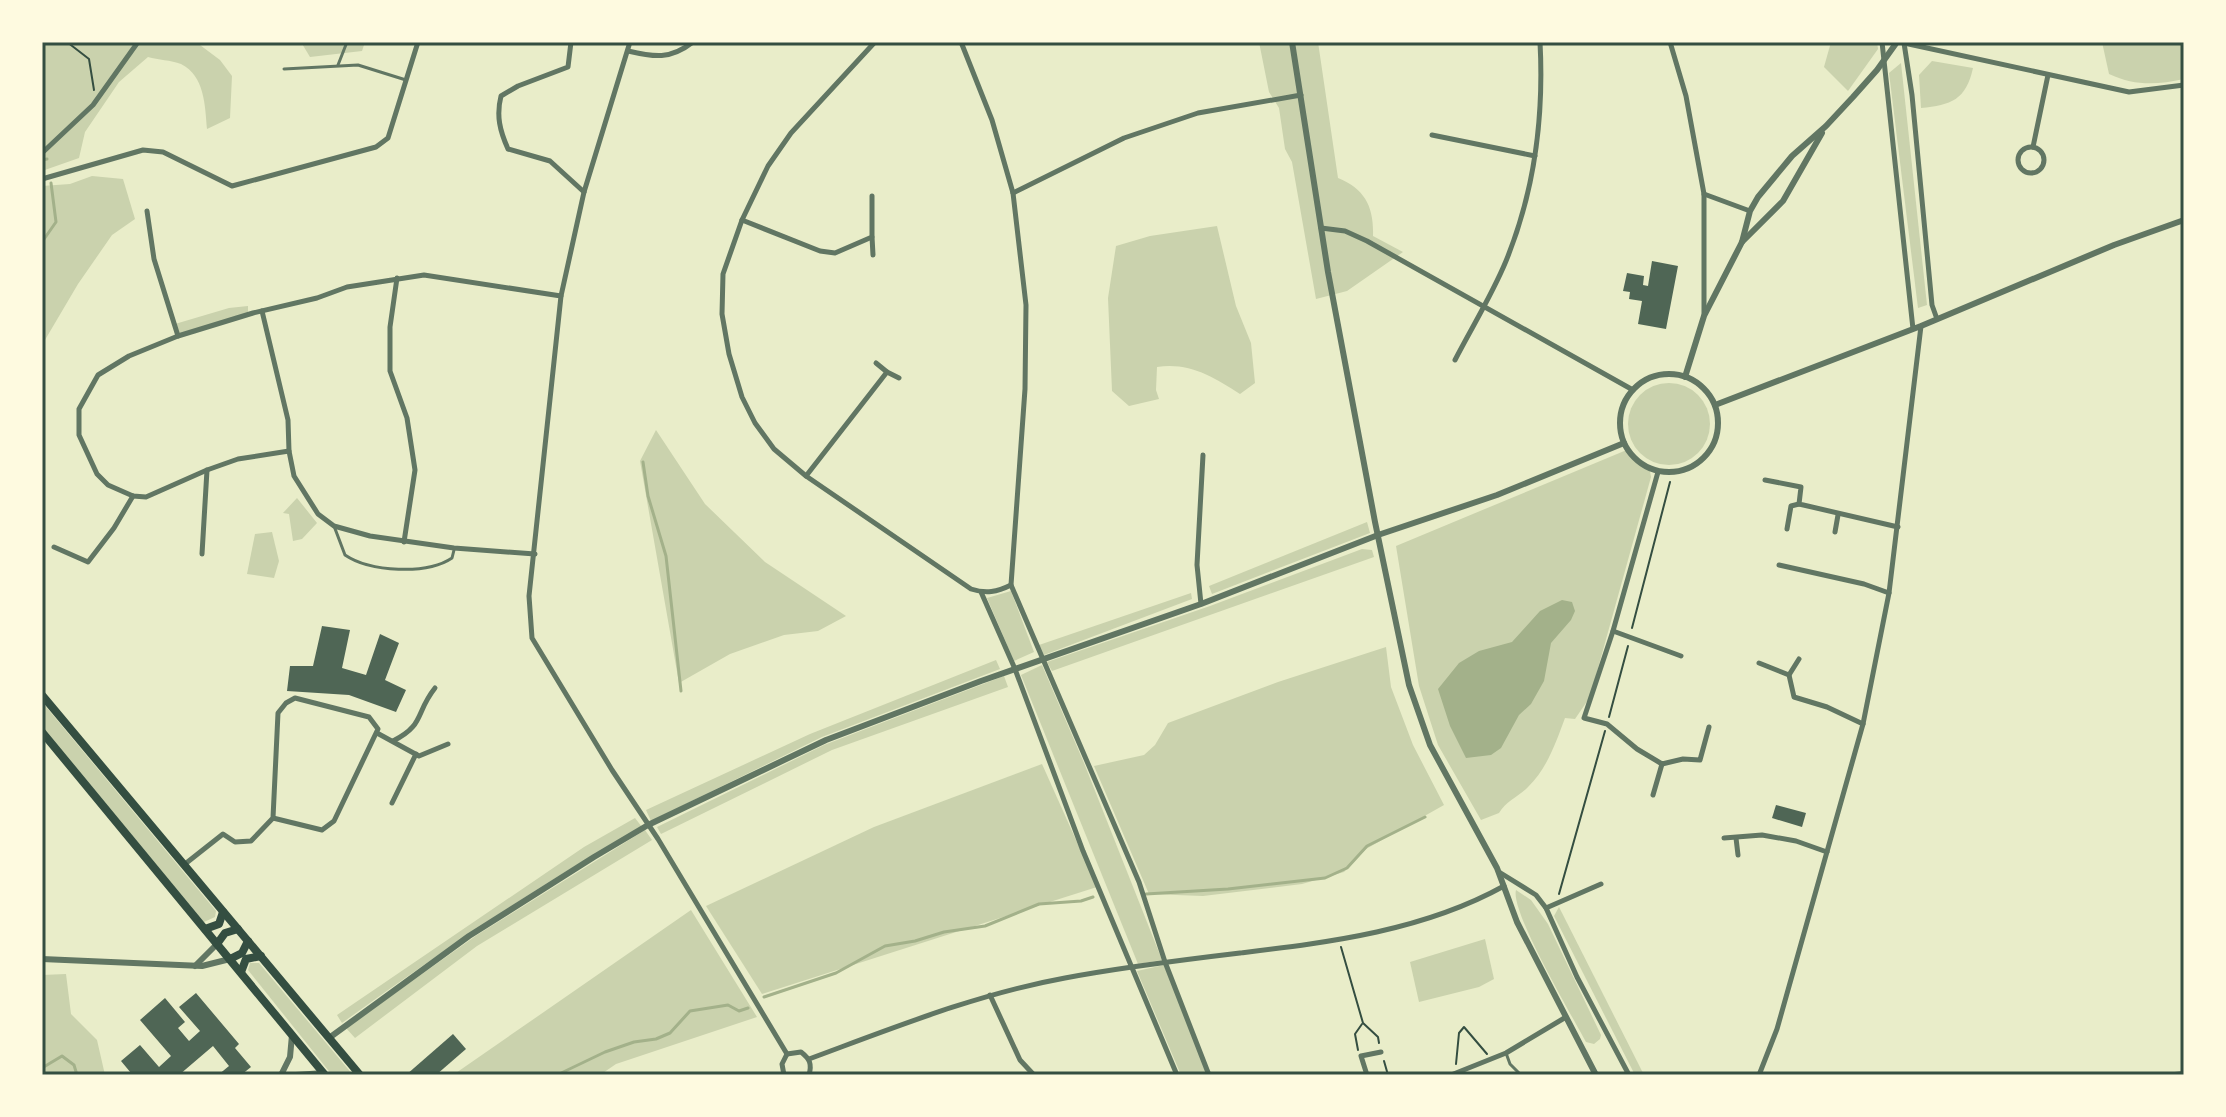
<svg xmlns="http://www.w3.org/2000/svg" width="2226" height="1117" viewBox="0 0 2226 1117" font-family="Merriweather,serif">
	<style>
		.green { fill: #cad2ad }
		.water { fill: #a3b18a }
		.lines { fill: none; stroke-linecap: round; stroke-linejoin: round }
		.stream { stroke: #a3b18a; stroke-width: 3 }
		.building { fill: #4f6655 }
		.path { stroke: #344e41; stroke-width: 2 }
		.service { stroke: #617663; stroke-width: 3 }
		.minor { stroke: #617663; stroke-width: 5 }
		.tertiary { stroke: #617663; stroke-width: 6 }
		.trunk { stroke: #344e41; stroke-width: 8 }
		.neatline { fill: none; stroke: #344e41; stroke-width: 3 }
	</style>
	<rect width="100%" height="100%" fill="#e9edc9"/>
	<g class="green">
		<path d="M42,42H196L220,60L232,76L230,118L207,129C205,106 205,76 181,64C171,60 158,60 148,57L119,82L85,132L79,158L42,171Z"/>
		<polygon points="301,42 365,42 362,51 310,57"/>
		<path d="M1259,42H1318L1338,178C1365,189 1374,207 1373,236L1403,252L1347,291L1316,299L1292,162L1285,149L1279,108L1269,92Z"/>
		<polygon points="1831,42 1877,42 1878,49 1848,91 1824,67"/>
		<path d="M2102,42H2184V79C2156,85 2135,86 2109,74Z"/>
		<path d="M1932,61L1973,68C1966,100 1951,105 1921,108L1919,75Z"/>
		<polygon points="1901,63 1927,305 1918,308 1889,73"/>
		<polygon points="92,176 123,179 135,219 112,235 78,284 42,345 42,241 45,236 42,186 70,184"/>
		<path d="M1217,226L1236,306L1251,343L1255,383L1240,394C1214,377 1189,362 1157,367L1156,390L1159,399L1129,406L1112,391L1108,298L1116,246L1150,236Z"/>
		<polygon points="248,306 248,314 178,335 175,324 229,308"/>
		<circle cx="1669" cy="424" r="41"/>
		<polygon points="656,430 705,504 765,562 846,616 818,631 784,635 730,654 679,683 640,461"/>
		<path d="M1629,449L1650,471L1651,477L1590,697L1575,719L1565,718C1556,742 1547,769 1528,787C1518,797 1506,801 1499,813L1481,820L1438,745L1419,686L1396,546Z"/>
		<polygon points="297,498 317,523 302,539 293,541 289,514 283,513"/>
		<polygon points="1367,522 1370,533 1212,594 1209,586"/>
		<polygon points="272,532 279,561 274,578 247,574 255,534"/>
		<polygon points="1362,549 1372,550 1374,557 1052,671 1047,662 1210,606"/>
		<polygon points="1011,591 1034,652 1014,661 987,598"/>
		<polygon points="1191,593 1192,599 1044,655 1039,645"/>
		<polygon points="1386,647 1391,687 1413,745 1444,805 1366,849 1344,872 1302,884 1203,896 1149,894 1094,766 1144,755 1155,745 1168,723 1278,682"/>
		<polygon points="996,660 1000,669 822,737 651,821 646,810 810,734"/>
		<polygon points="1042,665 1084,763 1162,960 1138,964 1021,675"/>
		<polygon points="1004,676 1008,687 832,750 661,834 657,827 824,745"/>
		<polygon points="42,702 216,911 215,917 204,922 42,727"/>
		<polygon points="1042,764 1097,887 762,994 706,906 874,827"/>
		<path d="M635,818L642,827C537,885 439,953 342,1023L337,1015L584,847Z"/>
		<polygon points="645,830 652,840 477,946 355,1038 346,1028 477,935"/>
		<path d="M1516,890L1531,900L1548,924L1601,1035L1600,1039L1594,1044L1586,1042C1572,1016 1510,911 1516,890Z"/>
		<polygon points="1559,907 1644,1075 1635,1075 1554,916"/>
		<polygon points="691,910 757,1017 616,1064 600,1075 453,1075"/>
		<polygon points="1485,939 1494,979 1479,987 1419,1002 1410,962"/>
		<polygon points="250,963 259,963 353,1075 332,1075 248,970"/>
		<polygon points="1164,965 1208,1075 1181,1075 1137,971"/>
		<polygon points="66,974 71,1014 97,1040 105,1075 42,1075 42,975"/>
	</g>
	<polygon class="water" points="1562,600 1572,602 1575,611 1571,620 1551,643 1544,681 1531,704 1519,715 1501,748 1491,755 1466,758 1450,726 1438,689 1459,663 1479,651 1512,642 1540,611"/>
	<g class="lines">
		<g class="stream">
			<polyline points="42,160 47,159"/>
			<polyline points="42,242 56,222 51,183"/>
			<polyline points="643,462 648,496 666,556 681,691"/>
			<polyline points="1146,894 1228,889 1325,878 1347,868 1367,846 1425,817"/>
			<polyline points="764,997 836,973 885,946 915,941 944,932 985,926 1039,904 1081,901 1093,897"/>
			<polyline points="42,1068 62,1056 74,1065 77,1075"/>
			<polyline points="557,1075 605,1052 634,1042 656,1039 670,1033 690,1011 728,1005 739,1011 748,1008"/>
		</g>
	</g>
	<g class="building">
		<polygon points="1652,261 1678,266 1666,329 1638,324 1642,301 1629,299 1630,292 1623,291 1627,273 1644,276 1643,285 1648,286"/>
		<polygon points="322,626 350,630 342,668 366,675 380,634 399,643 385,680 406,690 396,712 349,695 287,691 290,666 313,666"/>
		<polygon points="1776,805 1806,813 1802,827 1772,818"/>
		<polygon points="196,993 239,1044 235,1048 251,1067 241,1075 218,1075 229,1066 213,1046 179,1075 128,1075 131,1073 121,1061 140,1045 159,1067 171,1056 140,1020 165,998 185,1022 178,1028 189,1041 200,1031 179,1007"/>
		<polygon points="453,1034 466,1049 436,1075 406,1075"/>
	</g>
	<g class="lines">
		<g class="path">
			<polyline points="67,42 89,59 94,90"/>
			<polyline points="1632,628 1670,482"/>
			<polyline points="1609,717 1628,646"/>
			<polyline points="1559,894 1605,731"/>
			<polyline points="1341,947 1363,1023 1378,1037 1379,1043"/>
			<polyline points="1358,1050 1355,1034 1362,1024"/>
			<polyline points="1384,1061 1388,1075"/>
			<polyline points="1456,1064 1459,1033 1464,1027 1487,1054"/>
		</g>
		<g class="service">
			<polyline points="338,65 347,42"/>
			<polyline points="284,69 358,65 406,80"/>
			<path d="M334,526L345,555C370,572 427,575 452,558L454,550"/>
			<polyline points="1506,1053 1510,1064 1521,1075"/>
		</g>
		<g class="minor">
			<path d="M571,42L568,67L518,86L501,96C496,116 500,131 508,149L550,161L584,192"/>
			<polyline points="630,42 584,192 561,296 529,596 532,638 612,770 658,839 787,1054"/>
			<path d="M875,42L791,133L768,166L742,220L723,274L722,314L729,354L742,397L755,423L774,449L806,476L971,589C986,594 997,592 1011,585"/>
			<polyline points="961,42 992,120 1013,193 1026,305 1025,389 1011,585 1139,882 1165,962 1209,1075"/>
			<polyline points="1670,42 1686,96 1704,194 1704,315"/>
			<polyline points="1882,42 1913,329"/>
			<polyline points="1904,43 2129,92 2184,85"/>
			<polyline points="1904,43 1912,95 1932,305 1937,319"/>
			<path d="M628,51C654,57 670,60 693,42"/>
			<polyline points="1432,135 1535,156"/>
			<polyline points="2033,147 2048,75"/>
			<circle cx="2031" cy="160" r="13"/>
			<polyline points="42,153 93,105 138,42"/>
			<polyline points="42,179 143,150 163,152 232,186 376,147 388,138 418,42"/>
			<polyline points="1013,193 1124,138 1198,113 1301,95"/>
			<polyline points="1704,194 1750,211"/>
			<polyline points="147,211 154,259 178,336"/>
			<polyline points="742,220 820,251 835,253 872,237 872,196"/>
			<polyline points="1321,228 1345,231 1367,241 1633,390"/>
			<polyline points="872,237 873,255"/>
			<polyline points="397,278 390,327 390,371 407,418 415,470 404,542"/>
			<polyline points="262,311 288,420 289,451 294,476 318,514 334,526 370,536 454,548 535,554"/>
			<path d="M1455,360C1472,327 1492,295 1506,261C1535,190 1544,117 1540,42"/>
			<polyline points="887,372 899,378"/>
			<polyline points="289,451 238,459 207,470 146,497 133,496 108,485 97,474 79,435 79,409 98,375 129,356 178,336 253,313 317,298 347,287 424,275 561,296"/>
			<polyline points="1658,472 1613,631 1584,718 1607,724 1637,749 1662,764 1683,759 1700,760 1709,727"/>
			<polyline points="806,476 887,372 876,363"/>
			<polyline points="1765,480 1801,487 1799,504 1898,527"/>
			<polyline points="1787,529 1791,506 1799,504"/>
			<polyline points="1835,532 1838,515"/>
			<polyline points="54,547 88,562 114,528 133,496"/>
			<polyline points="202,554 207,470"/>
			<polyline points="1779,565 1864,584 1889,593"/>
			<polyline points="981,592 1015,669 1083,851 1177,1075"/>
			<polyline points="1201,604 1197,565 1203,455"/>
			<polyline points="1613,631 1681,656"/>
			<polyline points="1759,663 1789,675 1794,697 1827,707 1863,724"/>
			<polyline points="1789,675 1799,659"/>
			<polyline points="377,733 419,756 448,744"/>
			<path d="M393,741C425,725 415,713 435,688"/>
			<polyline points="1653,795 1662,764"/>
			<polyline points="392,803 416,754"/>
			<polyline points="1724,838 1762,835 1796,841 1827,852"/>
			<polyline points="1736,838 1738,855"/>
			<polyline points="185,864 223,834 235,842 251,841 273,818 322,830 334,821 378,729 369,717 295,698 286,703 278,713 273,818"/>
			<polyline points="1499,872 1536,895 1546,908 1577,977 1629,1075"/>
			<polyline points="1546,908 1601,884"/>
			<polyline points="990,995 1020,1060 1034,1075"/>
			<path d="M787,1054L801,1052C810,1059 812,1064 809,1075"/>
			<path d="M809,1059C893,1028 977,994 1065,978C1123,967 1181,960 1240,953C1330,942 1423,931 1504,886"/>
			<polyline points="784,1075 782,1064 787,1054"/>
			<polyline points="1367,1075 1361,1056 1381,1052"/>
			<polyline points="1451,1075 1506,1053 1566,1017"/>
			<polyline points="1759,1075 1777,1029 1863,724 1889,593 1921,326"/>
		</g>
		<g class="tertiary">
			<polyline points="1292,42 1328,272 1375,522 1409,685 1430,745 1497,868 1517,922 1596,1075"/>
			<polyline points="1742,242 1783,201 1822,133"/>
			<circle cx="1669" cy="423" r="49"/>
			<polyline points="1685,377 1704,316 1742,242 1750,211 1758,197 1792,156 1826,126 1853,97 1877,70 1897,42"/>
			<polyline points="1715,405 1921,326 2114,245 2184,220"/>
			<polyline points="42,959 202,966 230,959"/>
			<polyline points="195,966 217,944"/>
			<polyline points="329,1038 469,936 594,857 648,825 826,740 981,681 1201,604 1378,535 1497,495 1624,443"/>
			<polyline points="281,1075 290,1057 292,1035"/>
			<polyline points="296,1075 324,1073"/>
			<polyline points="2175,1075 2184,1074"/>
		</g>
		<g class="trunk">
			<polyline points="42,695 360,1075"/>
			<polyline points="42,732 325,1075"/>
			<polyline points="205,929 219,924 223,912"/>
			<polyline points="217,944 225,933 238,929"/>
			<polyline points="230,959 242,953 248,941"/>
			<polyline points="241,972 246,959 261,956"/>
		</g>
	</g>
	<rect width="2226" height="1117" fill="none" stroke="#fefae0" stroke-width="88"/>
	<rect x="44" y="44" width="2138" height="1029" class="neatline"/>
</svg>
